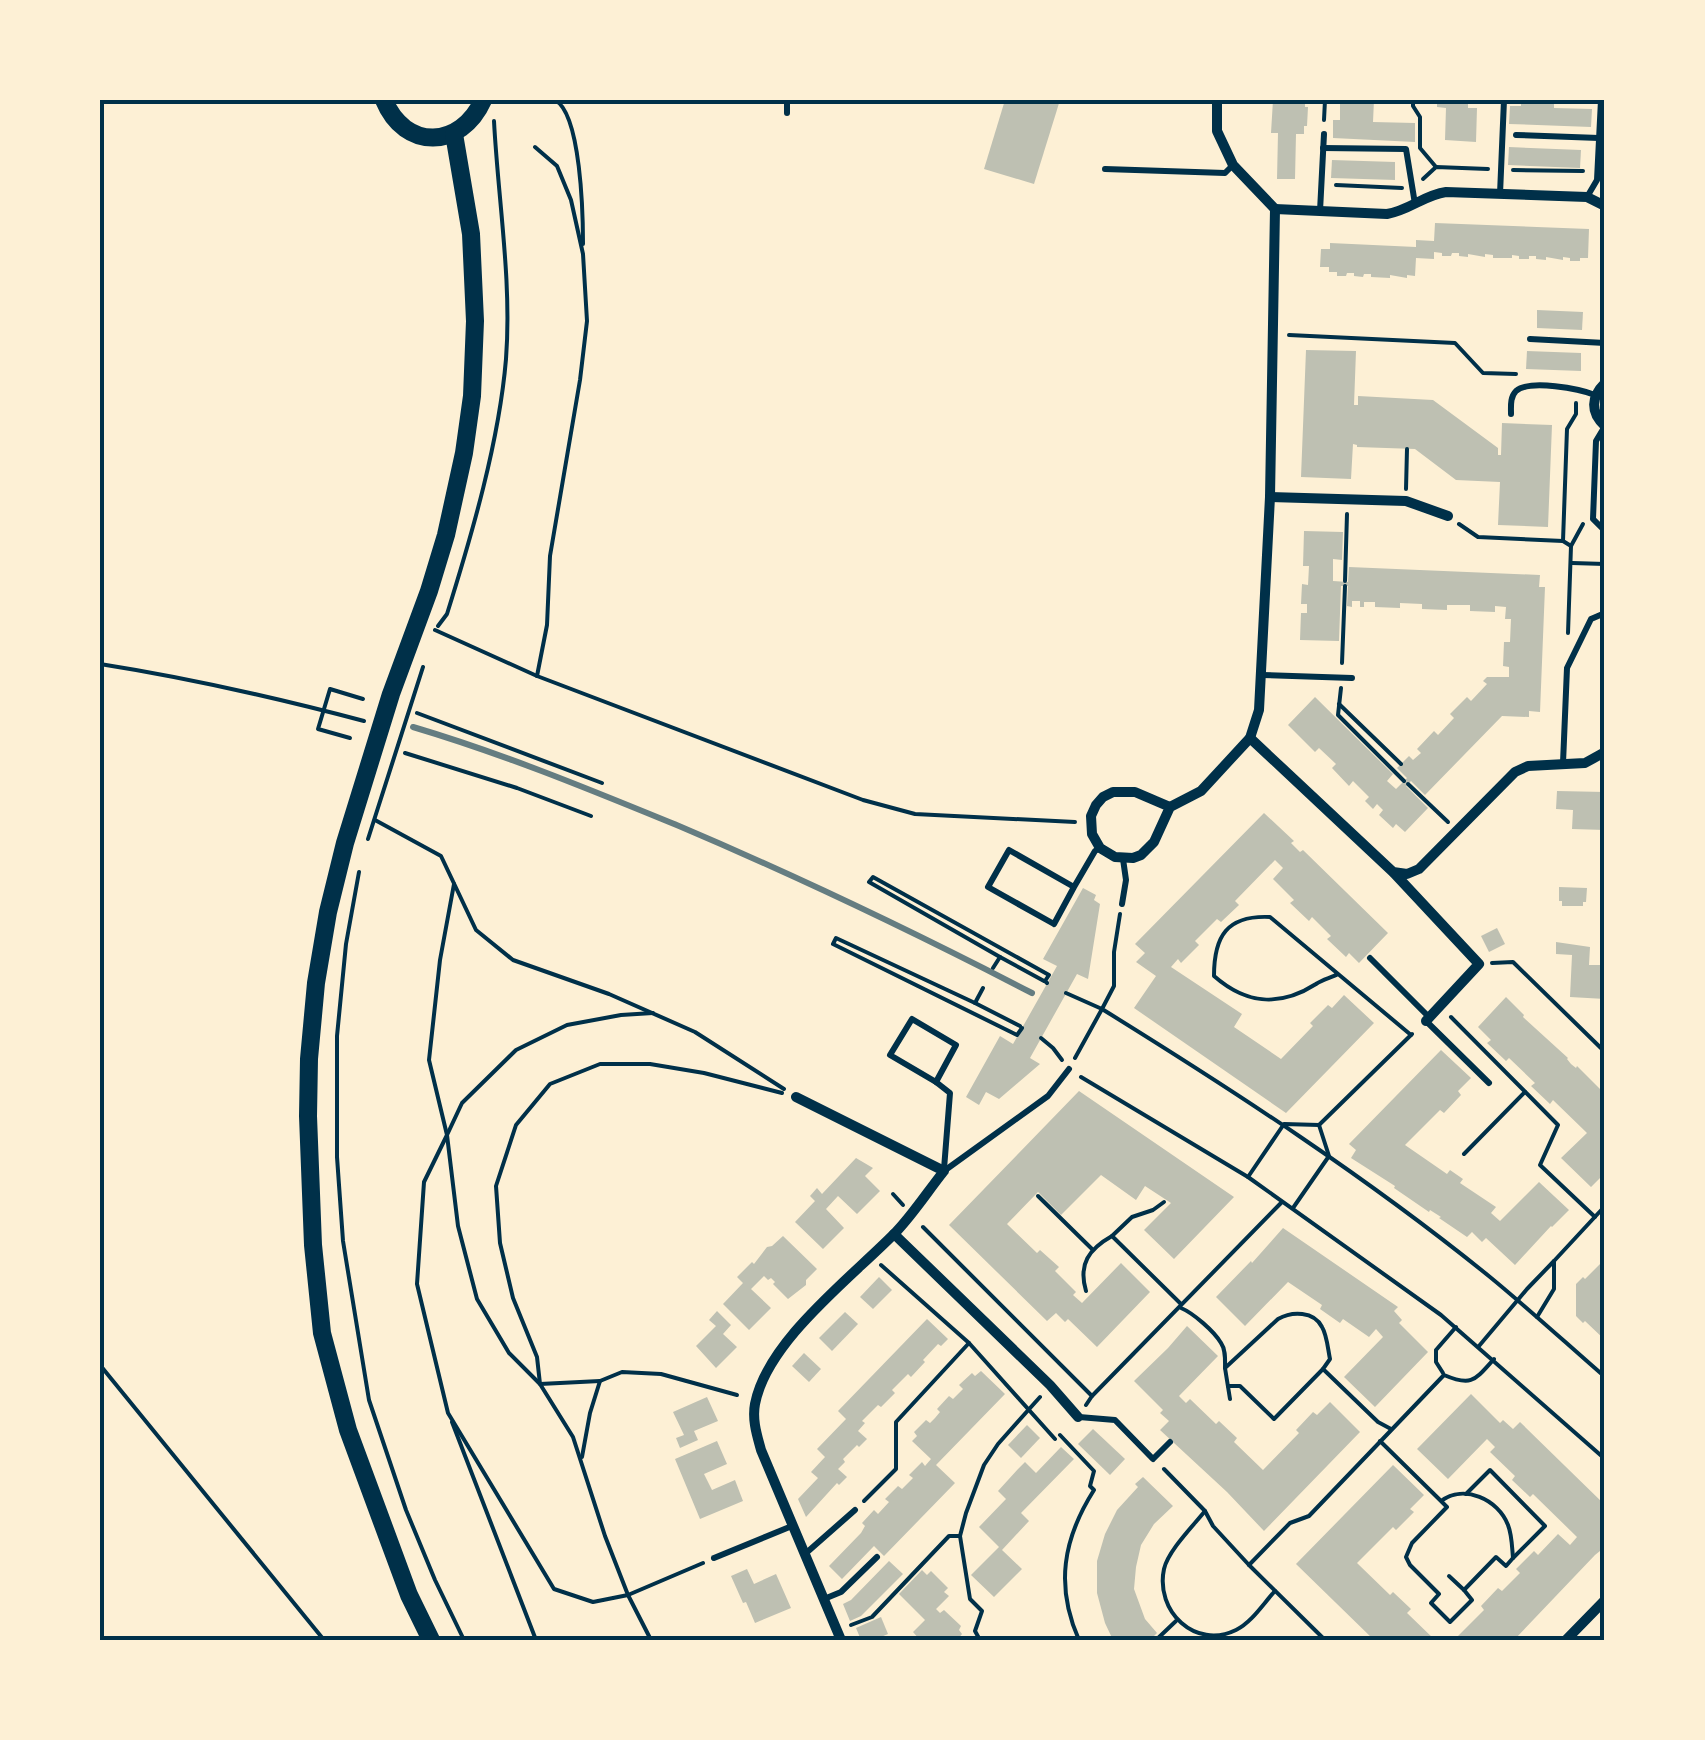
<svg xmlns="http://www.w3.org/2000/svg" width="1705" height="1740" viewBox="0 0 1705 1740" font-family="Manrope,sans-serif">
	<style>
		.building { fill: #bec0b2 }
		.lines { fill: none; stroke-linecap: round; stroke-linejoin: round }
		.path { stroke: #003049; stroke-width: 4 }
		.service { stroke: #003049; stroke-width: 6 }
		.minor { stroke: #003049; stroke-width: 10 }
		.secondary { stroke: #003049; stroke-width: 18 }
		.rail { stroke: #657d81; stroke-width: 6 }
		.neatline { fill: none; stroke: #003049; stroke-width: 4 }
	</style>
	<rect width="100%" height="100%" fill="#fdf0d5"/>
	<g class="building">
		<polygon points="1005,100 1060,100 1034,184 984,169"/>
		<polygon points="1273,100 1305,100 1305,107 1308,107 1307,126 1304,126 1304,134 1296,134 1295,179 1277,179 1278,133 1271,133"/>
		<polygon points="1340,100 1374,100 1373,122 1415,123 1415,142 1333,138 1333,120 1340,120"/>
		<polygon points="1437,100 1468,100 1468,108 1477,108 1476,142 1445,140 1446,108 1437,107"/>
		<polygon points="1521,100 1554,100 1554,108 1592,109 1591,127 1509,124 1510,106 1521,106"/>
		<polygon points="1509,147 1581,150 1580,168 1508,165"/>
		<polygon points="1332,160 1395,162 1395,180 1331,178"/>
		<polygon points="1435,223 1589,229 1588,258 1580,258 1580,261 1570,261 1570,258 1563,257 1563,260 1546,257 1546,260 1536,259 1536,256 1529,256 1529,259 1519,259 1519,256 1512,255 1512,258 1493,258 1493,255 1485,254 1485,257 1468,254 1468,257 1459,256 1459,253 1452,253 1451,256 1442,256 1442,253 1434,252 1434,259 1416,258 1415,276 1407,275 1407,278 1390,275 1390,278 1371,277 1371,274 1364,274 1363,277 1354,276 1354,273 1347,273 1346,276 1337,276 1337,272 1329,272 1329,267 1320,267 1321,249 1330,249 1330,243 1416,247 1416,240 1434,241"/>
		<polygon points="1537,310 1583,312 1582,330 1537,328"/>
		<polygon points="1306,350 1356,351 1354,405 1358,405 1358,396 1433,400 1498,448 1498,455 1501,455 1502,423 1552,425 1548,527 1498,525 1500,482 1456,480 1415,449 1357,447 1357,445 1353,444 1351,479 1301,477"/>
		<polygon points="1527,351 1581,353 1581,371 1526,369"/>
		<polygon points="1304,531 1343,532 1342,560 1333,559 1333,581 1348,582 1349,567 1540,575 1539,587 1545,587 1540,712 1529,711 1529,717 1502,716 1425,795 1411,781 1406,786 1428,808 1405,832 1396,824 1393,828 1379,815 1383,810 1377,804 1373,809 1365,801 1369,797 1353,781 1349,786 1332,768 1336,764 1319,748 1315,752 1288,725 1315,697 1393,774 1387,781 1396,789 1407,778 1397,768 1409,756 1413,760 1421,753 1417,749 1434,731 1438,735 1454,718 1450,714 1467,697 1471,701 1487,684 1483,681 1487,677 1509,677 1509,667 1503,666 1504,642 1510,642 1511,619 1505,619 1506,607 1495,606 1495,612 1470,611 1470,605 1447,605 1447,610 1422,609 1422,604 1400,603 1400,608 1375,607 1375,602 1364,602 1364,607 1360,607 1360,601 1352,601 1352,607 1347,606 1348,586 1341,586 1339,641 1300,640 1301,613 1307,613 1307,604 1301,604 1302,584 1308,585 1309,566 1303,566"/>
		<polygon points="1557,791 1605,792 1605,830 1572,829 1573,810 1556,809"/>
		<polygon points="1264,813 1294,841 1291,843 1300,852 1303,850 1388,933 1359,963 1349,953 1346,957 1327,939 1331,936 1312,917 1309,921 1290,903 1294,900 1273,879 1283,868 1275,860 1235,901 1239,905 1221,922 1217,919 1195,941 1199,945 1181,963 1178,959 1171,967 1242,1014 1234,1027 1281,1059 1313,1026 1310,1023 1328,1005 1332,1008 1344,995 1374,1023 1286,1113 1134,1008 1156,976 1136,962 1145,953 1135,944"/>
		<polygon points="1559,887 1587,888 1586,902 1583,902 1583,906 1562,906 1562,901 1559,901"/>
		<polygon points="1083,888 1096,895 1094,900 1100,904 1088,979 1077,974 1030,1058 1040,1064 999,1099 986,1092 979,1105 966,1097 1000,1036 1013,1044 1057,966 1043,959"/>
		<polygon points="1497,928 1505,944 1489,952 1481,936"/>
		<polygon points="1556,942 1590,947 1589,965 1605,965 1605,999 1570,997 1572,955 1556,954"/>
		<polygon points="1506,997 1524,1015 1523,1017 1568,1058 1567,1059 1571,1064 1576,1068 1577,1066 1605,1094 1605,1173 1591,1187 1561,1158 1587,1133 1553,1100 1550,1104 1531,1086 1535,1083 1509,1058 1506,1061 1487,1043 1491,1040 1478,1027"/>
		<polygon points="1441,1050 1471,1078 1458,1091 1461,1095 1444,1113 1440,1110 1405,1145 1447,1174 1450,1170 1463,1179 1460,1183 1496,1207 1491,1213 1500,1221 1539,1182 1569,1210 1552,1227 1551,1226 1515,1265 1486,1238 1482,1242 1472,1232 1467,1237 1439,1218 1441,1217 1430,1210 1429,1212 1394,1188 1395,1186 1351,1158 1356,1150 1349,1144"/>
		<polygon points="1079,1091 1234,1197 1174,1259 1144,1230 1171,1203 1145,1186 1136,1200 1101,1175 1061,1215 1038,1192 1007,1224 1037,1253 1040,1250 1059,1267 1055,1271 1076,1292 1073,1295 1082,1303 1121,1263 1150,1292 1097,1347 1068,1319 1065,1322 1056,1313 1047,1321 949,1225"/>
		<polygon points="856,1158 873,1168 865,1176 880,1191 857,1214 838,1196 826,1209 844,1228 823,1249 795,1222 815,1201 810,1196 817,1188 822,1194"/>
		<polygon points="1283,1228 1398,1307 1394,1311 1402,1320 1399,1323 1428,1352 1375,1407 1344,1377 1383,1337 1376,1329 1369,1337 1343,1319 1340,1323 1320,1309 1322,1305 1288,1282 1245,1326 1216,1297 1251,1261 1252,1263"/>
		<polygon points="783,1236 817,1269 806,1280 806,1285 788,1299 773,1284 775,1282 771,1278 768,1280 764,1276 751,1289 771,1308 749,1330 723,1304 743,1283 737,1277 752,1262 754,1264 767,1247 772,1246"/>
		<polygon points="1605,1259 1605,1340 1585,1321 1583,1323 1576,1316 1576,1284 1583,1277 1585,1279"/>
		<polygon points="879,1277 892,1290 873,1309 860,1297"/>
		<polygon points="717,1311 731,1325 723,1334 737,1347 716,1368 696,1346 716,1326 709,1320"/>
		<polygon points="845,1312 858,1324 832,1351 819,1338"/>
		<polygon points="927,1319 948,1339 941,1346 938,1344 923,1360 925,1362 911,1377 908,1374 892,1390 895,1393 881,1407 878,1405 862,1421 865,1423 858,1431 867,1439 859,1447 857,1445 843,1459 845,1462 838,1469 847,1477 839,1485 837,1483 806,1517 798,1499 818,1478 811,1472 825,1457 817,1449 846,1419 838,1411"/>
		<polygon points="1187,1326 1218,1356 1179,1396 1186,1403 1190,1399 1216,1424 1219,1421 1237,1438 1234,1442 1263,1470 1299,1433 1296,1430 1313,1412 1317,1415 1330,1402 1360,1432 1264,1531 1227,1492 1160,1430 1169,1421 1160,1413 1163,1410 1134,1381 1168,1348"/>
		<polygon points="804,1353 821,1369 809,1382 792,1366"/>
		<polygon points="981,1371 1005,1394 936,1465 955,1483 884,1556 874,1546 842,1579 829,1566 861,1533 865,1526 862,1523 874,1510 878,1514 889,1502 885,1499 898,1486 902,1489 913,1478 909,1475 922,1462 925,1466 931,1459 912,1441 917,1436 914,1432 926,1420 930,1423 935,1418 940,1412 937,1409 949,1396 953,1399 963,1389 959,1385 972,1373 975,1376"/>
		<polygon points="1471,1394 1500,1423 1503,1420 1513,1429 1520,1422 1605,1505 1605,1547 1595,1555 1514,1640 1454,1640 1484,1610 1481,1606 1498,1588 1502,1591 1520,1573 1516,1569 1534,1551 1538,1555 1558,1534 1570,1545 1577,1537 1533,1494 1530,1497 1512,1480 1515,1476 1490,1452 1495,1447 1487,1439 1448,1479 1417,1449"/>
		<polygon points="707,1397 718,1421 694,1431 698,1440 680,1448 676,1438 684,1435 673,1412"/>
		<polygon points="1027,1425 1040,1438 1021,1458 1008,1445"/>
		<polygon points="1093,1429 1125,1459 1110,1475 1078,1444"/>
		<polygon points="717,1441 727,1464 704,1474 712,1490 735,1480 743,1501 700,1519 675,1459"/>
		<polygon points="1061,1447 1074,1459 1021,1513 1029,1521 1002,1550 1022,1569 994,1597 971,1575 999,1547 979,1527 1006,1499 998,1491 1018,1469 1025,1462 1036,1473"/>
		<polygon points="1393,1465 1424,1495 1410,1509 1414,1512 1396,1530 1393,1527 1357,1563 1390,1595 1393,1592 1411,1609 1407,1613 1435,1640 1374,1640 1296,1564"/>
		<polygon points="1143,1477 1173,1506 1154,1524 1141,1545 1136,1567 1134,1589 1145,1619 1157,1633 1153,1637 1156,1640 1113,1640 1105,1623 1097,1593 1097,1561 1105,1534 1117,1510 1138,1487 1135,1484"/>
		<polygon points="889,1561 903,1574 861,1616 850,1621 843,1604 851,1600"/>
		<polygon points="747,1569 754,1584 776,1574 791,1608 755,1623 746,1602 743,1603 731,1576"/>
		<polygon points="922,1570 927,1575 931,1571 948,1588 944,1592 949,1596 936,1609 940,1613 944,1610 961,1626 959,1630 962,1634 957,1640 920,1640 913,1632 925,1620 899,1594"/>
		<polygon points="881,1617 888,1634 874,1640 861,1640 856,1628"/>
	</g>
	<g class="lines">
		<g class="path">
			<path d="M555,100C581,114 583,215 583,244"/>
			<polyline points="1413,100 1413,106 1420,117 1420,148 1436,167"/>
			<polyline points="1324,120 1325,100"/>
			<polyline points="535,147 557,166 571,200 583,254 587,321 580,380 550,556 547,625 537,676"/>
			<polyline points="1513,170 1583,171"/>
			<polyline points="1423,179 1436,167 1488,169"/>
			<polyline points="1336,185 1402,188"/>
			<polyline points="1289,335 1455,343 1483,373 1516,374"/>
			<polyline points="1406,489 1407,449"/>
			<polyline points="1459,524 1478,537 1563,541 1571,546 1568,633"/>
			<polyline points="1563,541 1567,429 1576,414 1576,403"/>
			<polyline points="1571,546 1583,524"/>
			<polyline points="1572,563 1605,564"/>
			<polyline points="1345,581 1347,514"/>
			<path d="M438,626L447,614C472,534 499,442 506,359C512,281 498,199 494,121"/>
			<polyline points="435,630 537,676 863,800 915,814 1075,822"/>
			<polyline points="1342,663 1345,586"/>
			<path d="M100,664C189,678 277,698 364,721"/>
			<polyline points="1341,688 1338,715 1404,781"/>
			<polyline points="1339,704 1401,764"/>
			<polyline points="417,713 602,783"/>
			<polyline points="350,738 318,729 330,689 363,699"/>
			<polyline points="405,753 517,788 591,816"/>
			<polyline points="1408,784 1448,822"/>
			<polyline points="375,820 441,856 476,930 513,960 609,994 695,1032 784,1089"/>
			<polyline points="368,839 423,667"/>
			<polyline points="359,872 346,944 337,1036 337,1157 343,1241 369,1400 406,1510 435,1580 464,1640"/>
			<polyline points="454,884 440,960 429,1060 447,1135 424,1182 417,1284 448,1413 554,1589 593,1602 628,1595 703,1563"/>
			<path d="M1120,914L1114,952V986L1102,1009C1236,1092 1368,1178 1490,1277C1529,1309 1567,1344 1605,1377"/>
			<polyline points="1000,957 1044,981"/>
			<polyline points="1492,963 1513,962 1605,1052"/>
			<polyline points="993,968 1000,957 869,882 873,877 1049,975 1045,981 1047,983"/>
			<path d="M1338,974C1331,978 1323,979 1316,984C1280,1007 1247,1005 1214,976C1214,936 1227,915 1270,917L1411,1035"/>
			<polyline points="983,988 975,1003 836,938 833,944 1017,1035 1022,1028"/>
			<polyline points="1066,993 1102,1009 1075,1058"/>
			<polyline points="975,1003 1020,1026"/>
			<polyline points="1451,1017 1558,1125 1540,1165 1595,1217"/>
			<polyline points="1041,1038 1053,1048 1062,1060"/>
			<polyline points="1081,1077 1248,1177 1441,1315 1605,1459"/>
			<polyline points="1464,1154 1525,1092"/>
			<polyline points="1248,1177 1284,1124 1319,1125 1412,1034"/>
			<polyline points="893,1194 903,1205"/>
			<polyline points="1038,1196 1092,1249"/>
			<polyline points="1293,1208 1329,1156 1319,1125"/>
			<polyline points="923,1227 1092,1396 1086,1405"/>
			<polyline points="1112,1236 1132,1217 1153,1210 1164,1202"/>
			<polyline points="881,1265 969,1343 1055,1439"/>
			<path d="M1086,1291C1078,1264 1089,1249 1112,1236L1181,1304"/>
			<path d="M1181,1308C1193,1313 1214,1331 1221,1343C1226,1350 1225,1360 1225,1368"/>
			<polyline points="1537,1317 1554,1289 1554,1261 1605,1206"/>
			<polyline points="1479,1346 1527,1289 1554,1261"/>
			<polyline points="100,1365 324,1640"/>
			<polyline points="1443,1373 1436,1362 1436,1350 1456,1327"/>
			<polyline points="600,1381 540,1384 509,1353 477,1299 458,1226 447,1135 462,1103 516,1050 567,1025 621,1015 653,1013"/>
			<polyline points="1228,1386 1240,1386 1274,1419 1323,1369"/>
			<polyline points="1092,1396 1281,1203"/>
			<path d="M1230,1399L1225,1368L1278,1319C1292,1311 1314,1311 1322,1327C1327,1335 1328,1350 1330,1359L1323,1369L1378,1422L1391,1429"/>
			<polyline points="452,1422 536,1640"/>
			<path d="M1060,1435L1094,1471L1090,1486L1094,1490C1063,1539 1055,1586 1079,1640"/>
			<path d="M1380,1441L1441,1501L1447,1507L1412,1543L1406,1557L1410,1565L1439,1594L1431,1603L1450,1622L1472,1600L1464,1590L1496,1557L1506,1566L1513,1558C1512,1547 1512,1535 1508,1525C1498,1499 1464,1484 1441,1501"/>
			<polyline points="582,1457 590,1413 600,1381 622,1372 661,1374 737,1395"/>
			<polyline points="1164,1469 1205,1511 1213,1526 1249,1565 1325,1640"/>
			<polyline points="1466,1494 1490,1470 1545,1526 1513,1558"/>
			<polyline points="864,1501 896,1469 896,1422 969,1343"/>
			<path d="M1205,1511C1193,1526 1168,1551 1164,1569C1155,1611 1195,1650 1236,1630C1252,1622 1263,1604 1275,1591"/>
			<path d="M1249,1565L1290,1523L1309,1516L1444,1375C1472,1387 1475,1380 1494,1359"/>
			<polyline points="1449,1576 1464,1590"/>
			<polyline points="851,1625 872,1617 949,1536 960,1536"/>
			<polyline points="651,1640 628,1595 605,1536 573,1437 540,1384 537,1357 513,1298 500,1243 496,1186 516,1125 550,1084 600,1064 650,1064 704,1073 782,1093"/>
			<polyline points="980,1640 975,1631 982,1611 970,1599 960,1536 966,1513 984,1465 998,1444 1040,1397"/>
			<polyline points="1156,1640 1176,1621"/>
		</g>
		<g class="service">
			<polyline points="787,113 787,100"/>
			<polyline points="1516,135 1599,138"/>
			<polyline points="1323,148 1406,149 1415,204"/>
			<polyline points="1105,169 1225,173 1232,166"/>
			<polyline points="1500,194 1504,100"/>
			<polyline points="1587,197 1597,180 1601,100"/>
			<polyline points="1320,211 1324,134"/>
			<polyline points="1530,339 1605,343"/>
			<path d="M1511,414C1511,406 1510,397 1516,391C1530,379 1580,389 1595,395"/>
			<polyline points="1605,426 1596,441 1593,519 1605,531"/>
			<polyline points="1262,675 1352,678"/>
			<polyline points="1563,763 1567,668 1591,619 1605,613"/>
			<polyline points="1074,887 1054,924 988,887 1009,850 1074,887 1095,851 1100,848"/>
			<polyline points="1122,904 1126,880 1123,859"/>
			<polyline points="1370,958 1429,1017"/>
			<polygon points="912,1019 956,1045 936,1082 890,1055"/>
			<polyline points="1426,1021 1489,1083"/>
			<polyline points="936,1082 950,1093 944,1169"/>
			<polyline points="944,1171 1048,1096 1069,1069"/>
			<polyline points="1079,1417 1115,1420 1153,1459 1170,1442"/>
			<polyline points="805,1554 855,1510"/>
			<polyline points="714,1558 792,1526"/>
			<polyline points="824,1599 841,1592 877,1557"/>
		</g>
		<g class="minor">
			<path d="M1275,209L1387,214C1410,210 1424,195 1446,192L1587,197L1605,206"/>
			<path d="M1605,383C1591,397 1590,412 1605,426"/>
			<polyline points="1270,497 1406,501 1448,516"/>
			<polyline points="1250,738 1393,872 1407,874 1419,869 1515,772 1528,766 1585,763 1603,753"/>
			<polyline points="1170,807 1135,792 1113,792 1103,797 1096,805 1091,816 1092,834 1100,848 1115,857 1133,858 1141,855 1154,842 1170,807 1201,791 1250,738 1259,710 1270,497 1275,209 1233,165 1217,131 1217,100"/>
			<polyline points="1394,873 1479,964 1426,1021"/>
			<path d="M796,1097L944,1171C928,1191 914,1213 896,1232C851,1278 767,1341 755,1404C752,1420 757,1435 761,1450L841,1640"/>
			<polyline points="894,1234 1050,1385 1078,1417"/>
			<polyline points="1566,1640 1605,1600"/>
		</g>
		<g class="secondary">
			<path d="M384,100C405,151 461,149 483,100"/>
			<polyline points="431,1640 409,1595 348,1430 322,1333 313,1245 308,1116 309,1059 316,983 328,912 345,843 391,694 429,591 446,535 464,453 472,396 475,321 471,234 454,134"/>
		</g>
		<path class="rail" d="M413,727C504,754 591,790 679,826C799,877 916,933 1032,993"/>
	</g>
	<rect width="1705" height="1740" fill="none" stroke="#fdf0d5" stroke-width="205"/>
	<rect x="102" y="102" width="1500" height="1536" class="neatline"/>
</svg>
